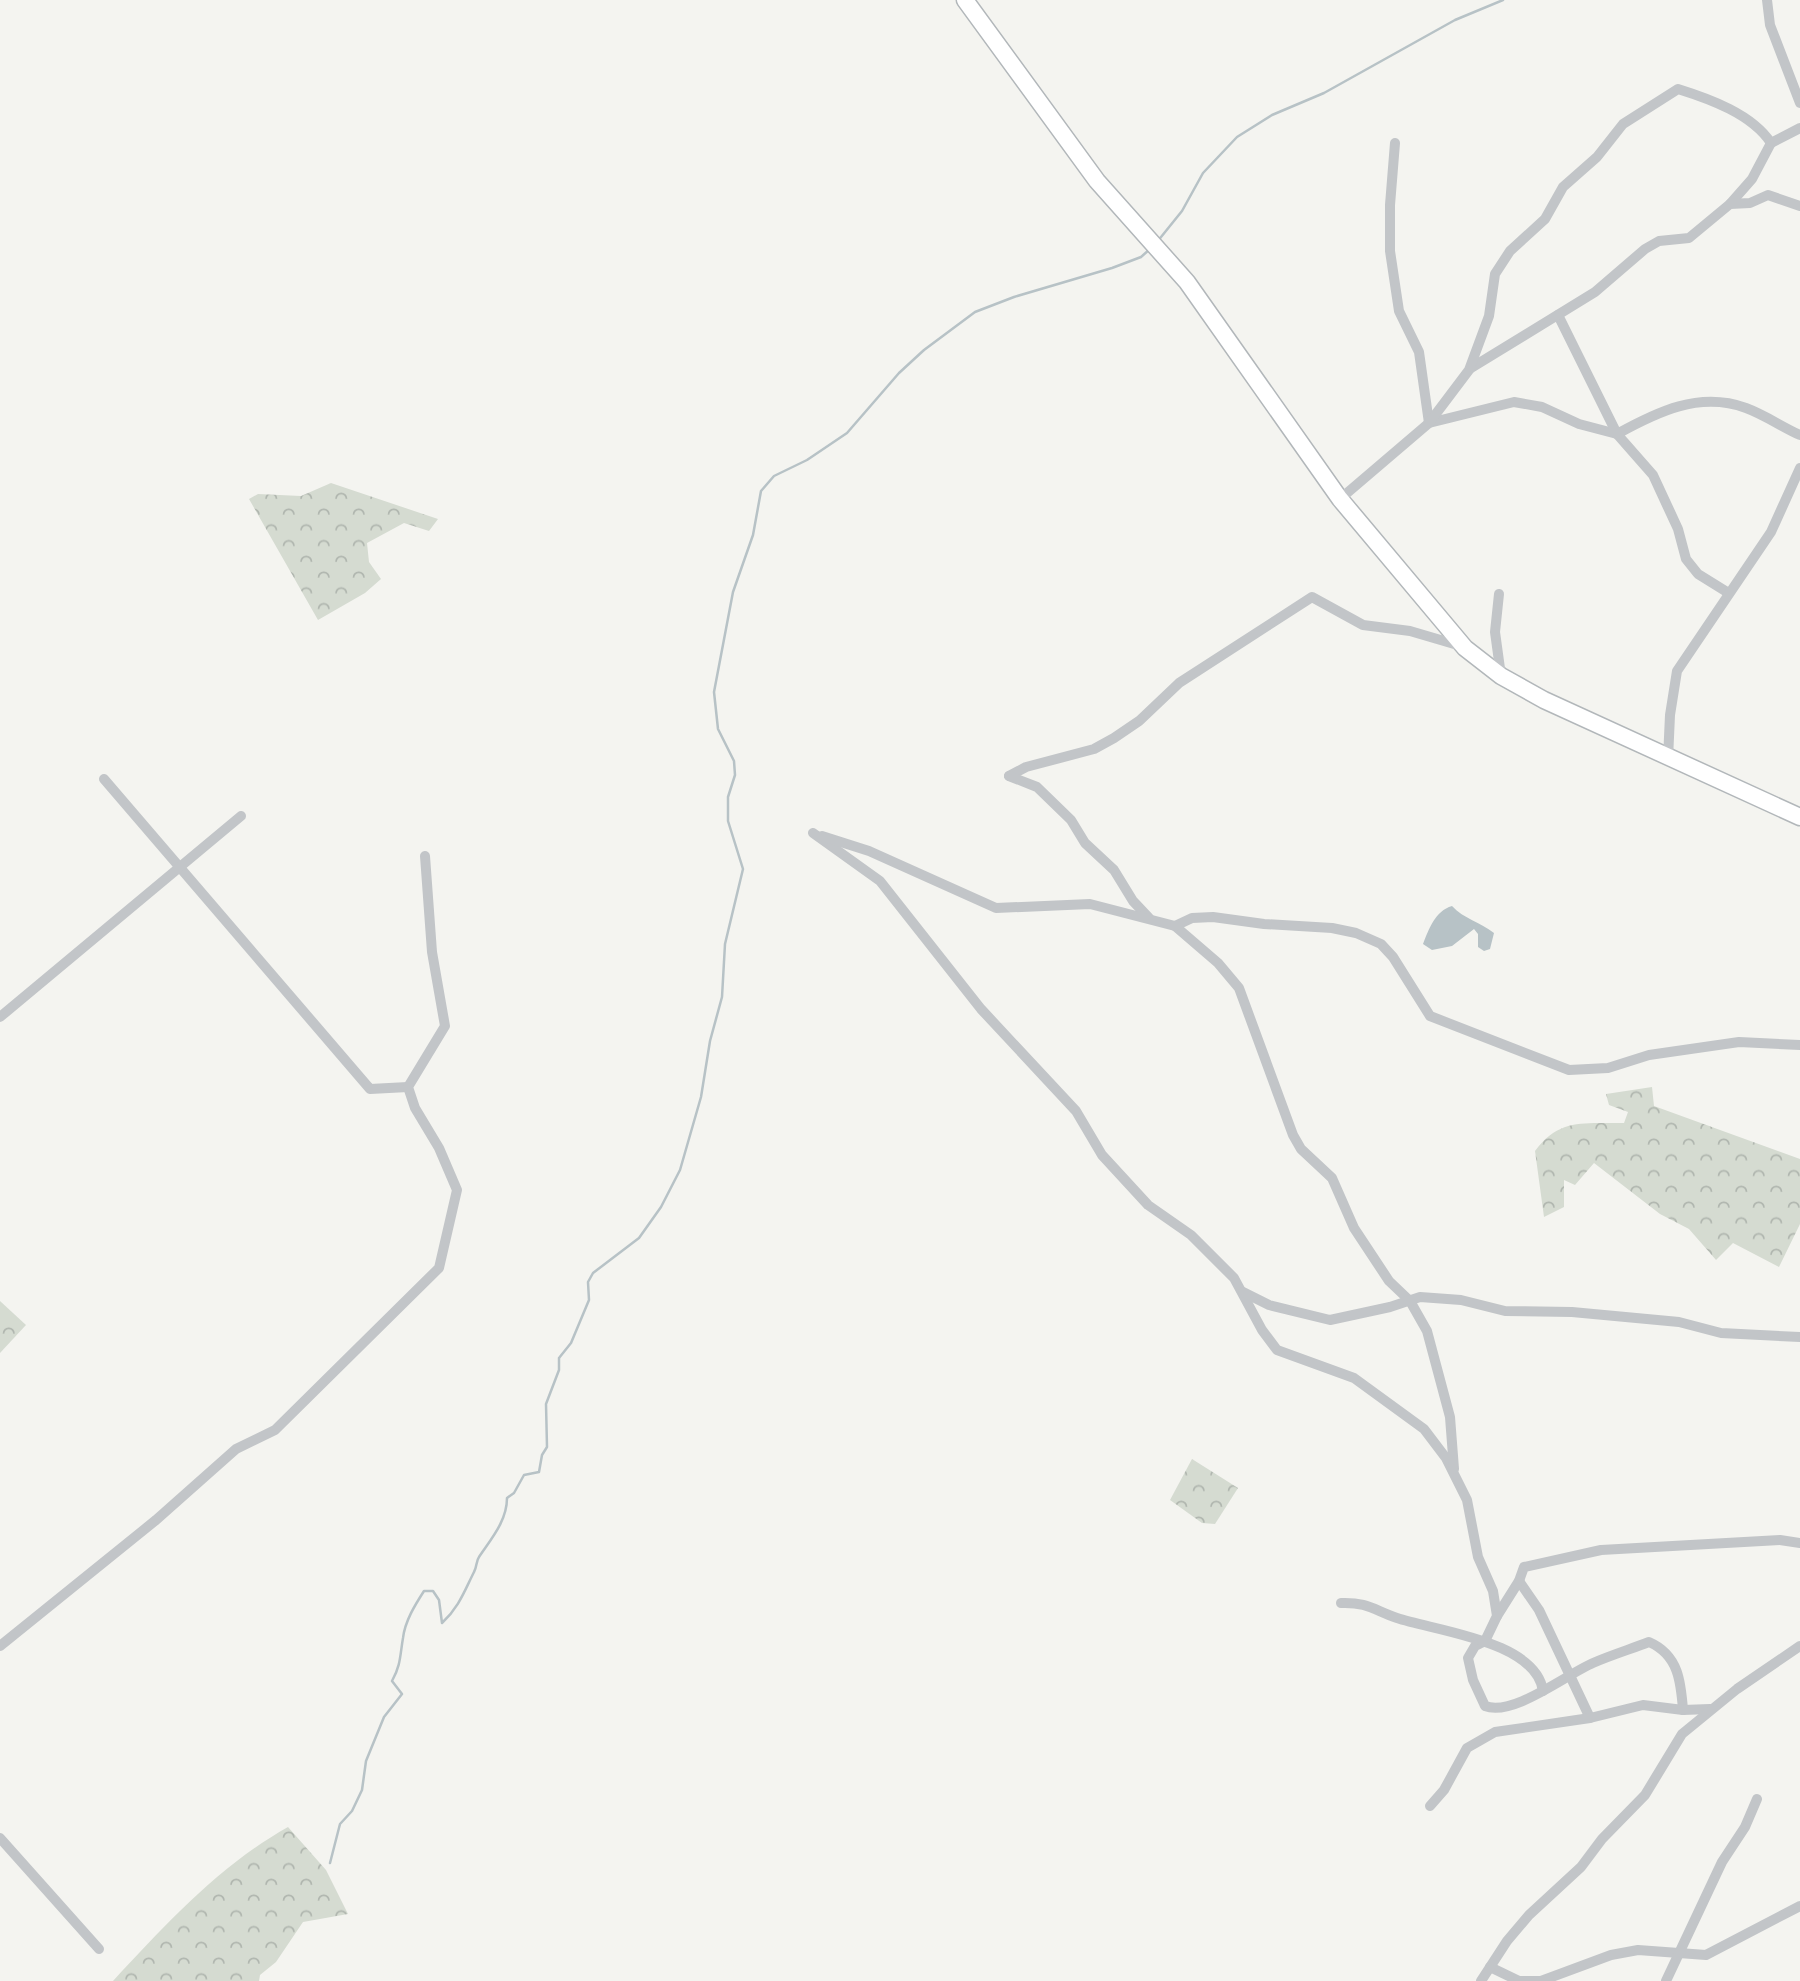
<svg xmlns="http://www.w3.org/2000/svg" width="1800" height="1981" viewBox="0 0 1800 1981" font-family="'Sofia Sans Condensed',sans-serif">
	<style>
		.forest { fill: url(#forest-crowns) }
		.water { fill: #b7c2c6 }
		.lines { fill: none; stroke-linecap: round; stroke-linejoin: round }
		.stream { stroke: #b7c2c6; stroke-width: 2.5 }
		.secondary-casing { stroke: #b2b7ba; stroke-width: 19 }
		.street { stroke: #c2c5c8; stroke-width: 10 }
		.secondary { stroke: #fff; stroke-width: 16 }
	</style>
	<defs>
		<pattern id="forest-crowns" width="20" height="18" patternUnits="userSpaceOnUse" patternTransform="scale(1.75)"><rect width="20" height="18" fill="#d5dbd1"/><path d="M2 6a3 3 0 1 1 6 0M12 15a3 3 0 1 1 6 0" fill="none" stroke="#b0b6af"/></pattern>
	</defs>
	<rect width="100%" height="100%" fill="#f4f4f0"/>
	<g class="forest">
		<polygon points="331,483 438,519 429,531 404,523 367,543 369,562 381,579 365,593 318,620 249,499 258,494 301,496"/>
		<path d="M1652,1087L1654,1106L1800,1159V1224L1779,1267L1733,1243L1716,1260L1689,1229L1660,1214L1594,1163L1575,1185L1564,1180V1207L1544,1217L1535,1151C1560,1117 1586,1124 1624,1123L1628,1112L1609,1105L1606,1094Z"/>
		<polygon points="0,1301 26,1325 0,1353"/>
		<polygon points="1192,1459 1238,1488 1215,1524 1202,1523 1170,1500"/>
		<path d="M288,1827L326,1870L348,1914L303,1922L276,1962L260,1975L259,1981H113C167,1923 219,1866 288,1827Z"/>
	</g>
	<path class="water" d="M1452,906C1464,919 1480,922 1494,933L1490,949L1484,951L1478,947V934L1474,929L1452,946L1432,950L1423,944C1429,929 1435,911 1452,906Z"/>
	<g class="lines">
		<g class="stream">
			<polyline points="1157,242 1182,211 1203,173 1237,137 1272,115 1324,93 1455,20 1503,0"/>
			<path d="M330,1863L340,1824L352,1811L362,1790L366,1761L384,1717L402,1694L392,1681C401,1665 400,1655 403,1638C405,1621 415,1605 424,1591H433L439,1600L442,1623C459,1607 464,1592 474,1572C477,1567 476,1561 479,1557C491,1539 507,1521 507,1498L514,1493L524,1475L539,1472L542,1455L547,1447L546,1404L559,1370V1358L571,1343L589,1300L588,1282L593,1273L639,1238L661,1207L680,1170L701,1097L710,1041L722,997L725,944L743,869L728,821V797L735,775L734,761L718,729L714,692L733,592L753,535L761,491L774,476L807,460L847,433L899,373L924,350L975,312L1014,297L1112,268L1141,257L1150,249"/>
		</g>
		<g class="secondary-casing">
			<polyline id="secondary" points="965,0 1097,181 1187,282 1340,499 1465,648 1501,676 1544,700 1800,817"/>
		</g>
		<g class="street">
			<polyline points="1767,0 1770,25 1800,103"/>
			<path d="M1395,143L1390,205V251L1399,311L1419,352L1429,423L1514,402L1542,407L1579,424L1617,434C1657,412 1699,391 1746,408C1765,415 1782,427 1800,435"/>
			<polyline points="1730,204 1752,179 1771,143"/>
			<polyline points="1558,315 1617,434 1653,475 1678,529 1686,559 1698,574 1727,592"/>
			<polyline points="1471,368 1595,292 1645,249 1659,241 1689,238 1730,204 1750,203 1768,195 1800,206"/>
			<path d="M1340,499L1429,423L1469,370L1489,316L1495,274L1510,251L1545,219L1563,187L1597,157L1623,124L1678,89C1710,99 1752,114 1771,143L1800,128"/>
			<polyline points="1499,594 1495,632 1501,676"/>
			<polyline points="1668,759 1670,715 1677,671 1771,532 1800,468"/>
			<polyline points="1009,776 1026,767 1094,749 1114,738 1139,721 1179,683 1312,597 1363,625 1410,631 1461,646"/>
			<polyline points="1009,776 1037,787 1071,820 1085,843 1114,870 1133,901 1149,918"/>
			<polyline points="104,779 370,1089 408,1087"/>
			<path d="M813,833L880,881L981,1009L1076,1111L1102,1155L1148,1205L1191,1235L1234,1278L1262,1330L1277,1350L1354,1378L1424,1429L1446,1458L1467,1500L1478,1557L1493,1591L1497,1616L1485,1641L1475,1646L1468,1658L1473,1680L1485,1706C1513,1717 1567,1674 1593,1663C1611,1655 1631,1649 1649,1642C1679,1655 1681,1683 1683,1710"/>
			<polyline points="822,836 869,851 996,908 1090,904 1175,926 1218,963 1239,988 1293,1135 1301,1149 1332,1178 1354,1228 1389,1281 1410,1301 1427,1331 1450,1417 1454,1469"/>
			<polyline points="1175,926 1192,918 1213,917 1264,924 1332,928 1356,933 1381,944 1393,957 1430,1016 1569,1070 1608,1068 1649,1055 1739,1042 1800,1045"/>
			<polyline points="0,1017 241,816"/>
			<polyline points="1243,1292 1269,1305 1330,1320 1390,1307 1420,1297 1461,1300 1505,1311 1572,1312 1679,1322 1721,1333 1800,1337"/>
			<polyline points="1519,1581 1539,1610 1590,1718"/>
			<path d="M1341,1603C1367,1602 1374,1610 1397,1618C1436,1631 1536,1641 1543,1691"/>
			<polyline points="1497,1616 1519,1581 1524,1567 1601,1550 1780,1540 1800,1543"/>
			<polyline points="0,1646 156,1520 236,1449 275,1430 439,1268 457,1190 439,1148 415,1108 408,1087 445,1026 432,952 425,856"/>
			<polyline points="1430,1806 1444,1790 1467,1748 1495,1732 1590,1718 1643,1705 1683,1710 1710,1709"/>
			<polyline points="0,1838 99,1949"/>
			<polyline points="1490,1967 1519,1981"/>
			<polyline points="1481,1981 1507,1941 1529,1915 1581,1867 1602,1839 1645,1795 1682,1734 1737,1689 1800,1646"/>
			<polyline points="1518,1981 1541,1981 1611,1955 1638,1950 1706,1955 1800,1906"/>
			<polyline points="1666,1981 1722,1862 1745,1827 1757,1799"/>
		</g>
		<use href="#secondary" class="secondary"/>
	</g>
</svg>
